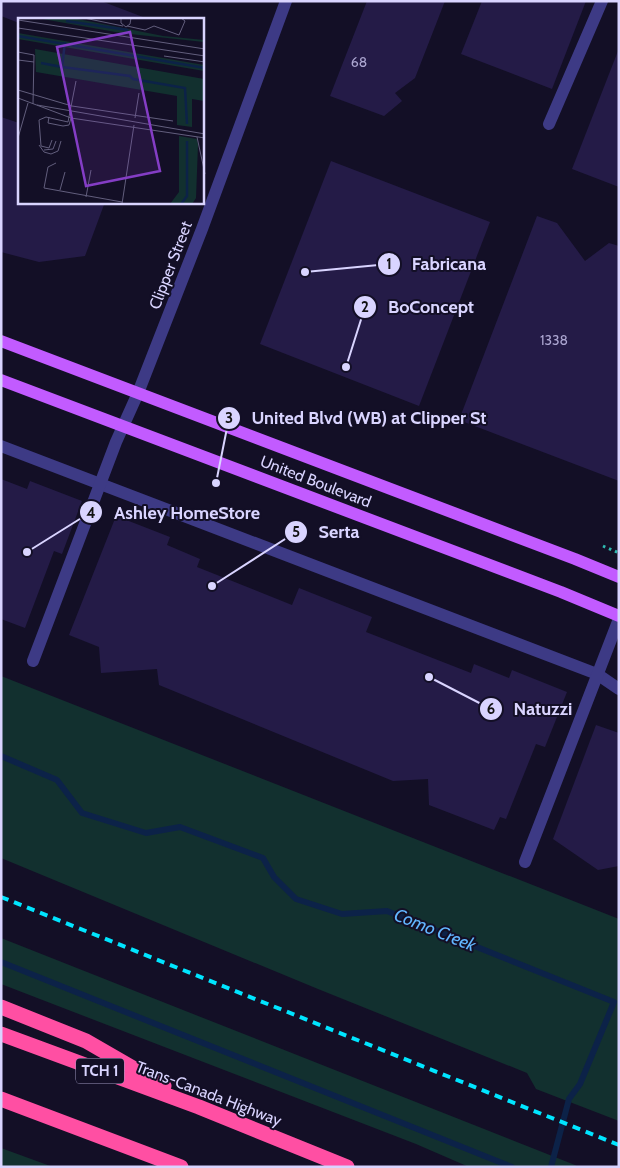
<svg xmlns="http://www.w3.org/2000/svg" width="620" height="1168" viewBox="0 0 620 1168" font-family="Cabin,sans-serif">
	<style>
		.green { fill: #12302f }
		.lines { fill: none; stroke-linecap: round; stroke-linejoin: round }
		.stream { stroke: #0c2248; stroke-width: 6 }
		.building { fill: #241b47 }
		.path { stroke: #2fb8b0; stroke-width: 3; stroke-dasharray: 2.5 4; stroke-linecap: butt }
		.minor { stroke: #3d3a85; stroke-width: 12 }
		.major { stroke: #c25bff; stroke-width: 12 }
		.highway { stroke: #ff4fa3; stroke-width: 15 }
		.rail { stroke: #00e5ff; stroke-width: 4; stroke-dasharray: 8 6; stroke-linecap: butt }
		.labels { text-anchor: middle; stroke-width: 4; stroke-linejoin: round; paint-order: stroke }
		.number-label { font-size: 14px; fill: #aca6d1 }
		.shield { fill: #130f26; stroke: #9e99be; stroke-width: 1 }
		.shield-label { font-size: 15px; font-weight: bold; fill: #d9d4ff }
		.street-label { font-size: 16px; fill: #d9d4ff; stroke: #130f26 }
		.water-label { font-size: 18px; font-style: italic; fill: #62b6ff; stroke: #130f26 }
		.inset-river { fill: none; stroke: #0c2248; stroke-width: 2.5 }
		.inset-road { fill: none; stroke: #625e7d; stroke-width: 1 }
		.view { fill: #843dc5; fill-opacity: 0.15; stroke: #843dc5; stroke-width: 2.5 }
		.inset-edge { fill: none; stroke: #d9d4ff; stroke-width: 2.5 }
		.leader { fill: none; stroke: #d9d4ff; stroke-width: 2 }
		.callout-dot { fill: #d9d4ff; stroke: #130f26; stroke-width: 2 }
		.mark-label { font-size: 15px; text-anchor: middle; font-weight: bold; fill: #111 }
		.callout-label { font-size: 18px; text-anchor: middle; font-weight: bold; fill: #d9d4ff; stroke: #130f26; stroke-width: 4; stroke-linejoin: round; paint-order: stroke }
	</style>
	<rect width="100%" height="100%" fill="#130f26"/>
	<g class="green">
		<polygon points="1,676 619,919 619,1121 536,1089 527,1073 318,989 1,858"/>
		<polygon points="1,938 575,1165 578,1167 469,1167 416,1144 1,984"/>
		<polygon points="1,1148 53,1167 1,1167"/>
	</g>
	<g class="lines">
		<g class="stream">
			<polyline points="1,756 57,780 82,813 146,833 180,827 263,858 274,877 296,899 342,914 387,911 614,1002 580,1084 569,1099 551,1167"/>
			<polyline points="1,962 512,1167"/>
		</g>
	</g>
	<g class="building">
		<polygon points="1,1 101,1 143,17 143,19 19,19 19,23 1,16"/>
		<polygon points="367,1 445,1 415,78 395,93 402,101 384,116 330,96"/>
		<polygon points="482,1 586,1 552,89 461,54"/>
		<polygon points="618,51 619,51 619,187 572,169"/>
		<polygon points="1,117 19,123 19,202 105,202 85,256 39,262 1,252"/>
		<polygon points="331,161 490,222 419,406 260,344"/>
		<polygon points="537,216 557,223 585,261 609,243 619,246 619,481 459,420"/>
		<polygon points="1,479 27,489 30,481 82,501 62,554 54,551 25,628 1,619"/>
		<polygon points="116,516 170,537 167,545 200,559 197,567 292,605 299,588 372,617 366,632 471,673 474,664 509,678 512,670 567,692 545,747 536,744 506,819 500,817 494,830 429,805 428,779 393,781 159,685 157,669 101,673 99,647 69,635"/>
		<polygon points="596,725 619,733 619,866 598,870 553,839"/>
	</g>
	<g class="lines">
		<polyline class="path" points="603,546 619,553"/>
		<g class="minor">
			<polyline points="549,124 602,1"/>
			<polyline points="1,446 597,674 619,689"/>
			<polyline points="33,661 116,442 138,393 202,229 286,1"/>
			<polyline points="525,862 619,619"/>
		</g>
		<g class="major">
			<polyline points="1,341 575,559 619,577"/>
			<polyline points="1,380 561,592 619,616"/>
		</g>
		<g class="highway">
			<polyline points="1,1007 86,1041 164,1086"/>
			<polyline points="1,1034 199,1107 347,1167"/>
			<polyline points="1,1099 181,1167"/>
		</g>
		<polyline class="rail" points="1,897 619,1145"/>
	</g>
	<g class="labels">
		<g class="number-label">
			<text x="359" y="67">68</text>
			<text x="554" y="345">1338</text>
		</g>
		<rect class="shield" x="76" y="1058.5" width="48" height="25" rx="4"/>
		<g class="shield-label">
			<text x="100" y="1076">TCH 1</text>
		</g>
		<g class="street-label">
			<text transform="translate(170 265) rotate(-69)" y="6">Clipper Street</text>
			<text transform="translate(316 481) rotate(21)" y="6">United Boulevard</text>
			<text transform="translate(209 1093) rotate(21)" y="6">Trans-Canada Highway</text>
		</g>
		<g class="water-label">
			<text transform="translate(435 930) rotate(22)" y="6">Como Creek</text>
		</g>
	</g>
	<g transform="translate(18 18)">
		<rect width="186" height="186" fill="#130f26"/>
		<path d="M19,0H55L145,18L186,22V24L103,15ZM0,15L186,47V53L0,21ZM17,31L186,61V83L174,81V109L159,107V78L18,54ZM161,118L179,121L180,127L178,180L174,186H152L161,174Z" fill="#12302f"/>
		<path class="inset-river" d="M48,3L110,12M0,18L187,50M47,24L44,49L112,58L115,61L167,70L169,106M23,45L44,49M163,186L169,178V123"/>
		<path class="inset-road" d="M66,0L105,8M103,0V5L108,9L112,6L113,0M0,2L187,31M109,8L127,12L136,8L161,17L167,3L163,0M0,10L187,38M0,34L16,37L15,86M146,38L187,44M0,42L16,44M0,72L54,88L155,103M0,80L53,100L187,120M19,87L187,116M31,99L30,105L45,108L51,107L53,100M117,100L121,75M179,119L187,156M0,120L10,85M34,122L31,130L23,128L21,102L28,99L50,104L58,63M21,127L26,134L33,136L40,133L43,123M26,132L35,131L38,123M38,145L30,149L26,170L104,184M42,172L47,154M68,179L73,152M104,186L116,107"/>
		<path class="view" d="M112,14L142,153L68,168L39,29Z"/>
		<rect width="186" height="186" class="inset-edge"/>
	</g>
	<path class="leader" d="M305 272L389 264M346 367L365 307M216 483L229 418M27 552L91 512M212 586L296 532M429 677L491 709"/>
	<g class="callout-dot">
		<circle cx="305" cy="272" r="5"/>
		<circle cx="346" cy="367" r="5"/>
		<circle cx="216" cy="483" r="5"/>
		<circle cx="27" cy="552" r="5"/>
		<circle cx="212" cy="586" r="5"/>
		<circle cx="429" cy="677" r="5"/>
		<circle cx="389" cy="264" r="12"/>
		<circle cx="365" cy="307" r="12"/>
		<circle cx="229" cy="418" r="12"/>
		<circle cx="91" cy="512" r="12"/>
		<circle cx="296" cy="532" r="12"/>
		<circle cx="491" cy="709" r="12"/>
	</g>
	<g class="mark-label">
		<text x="389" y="269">1</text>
		<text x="365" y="312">2</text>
		<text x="229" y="423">3</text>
		<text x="91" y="518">4</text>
		<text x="296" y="537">5</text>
		<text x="491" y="714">6</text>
	</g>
	<g class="callout-label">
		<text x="449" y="270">Fabricana</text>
		<text x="431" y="313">BoConcept</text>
		<text x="369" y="424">United Blvd (WB) at Clipper St</text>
		<text x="187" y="519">Ashley HomeStore</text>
		<text x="339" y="538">Serta</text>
		<text x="543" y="715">Natuzzi</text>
	</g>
	<rect width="620" height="1168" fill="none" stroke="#d9d4ff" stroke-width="5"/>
</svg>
